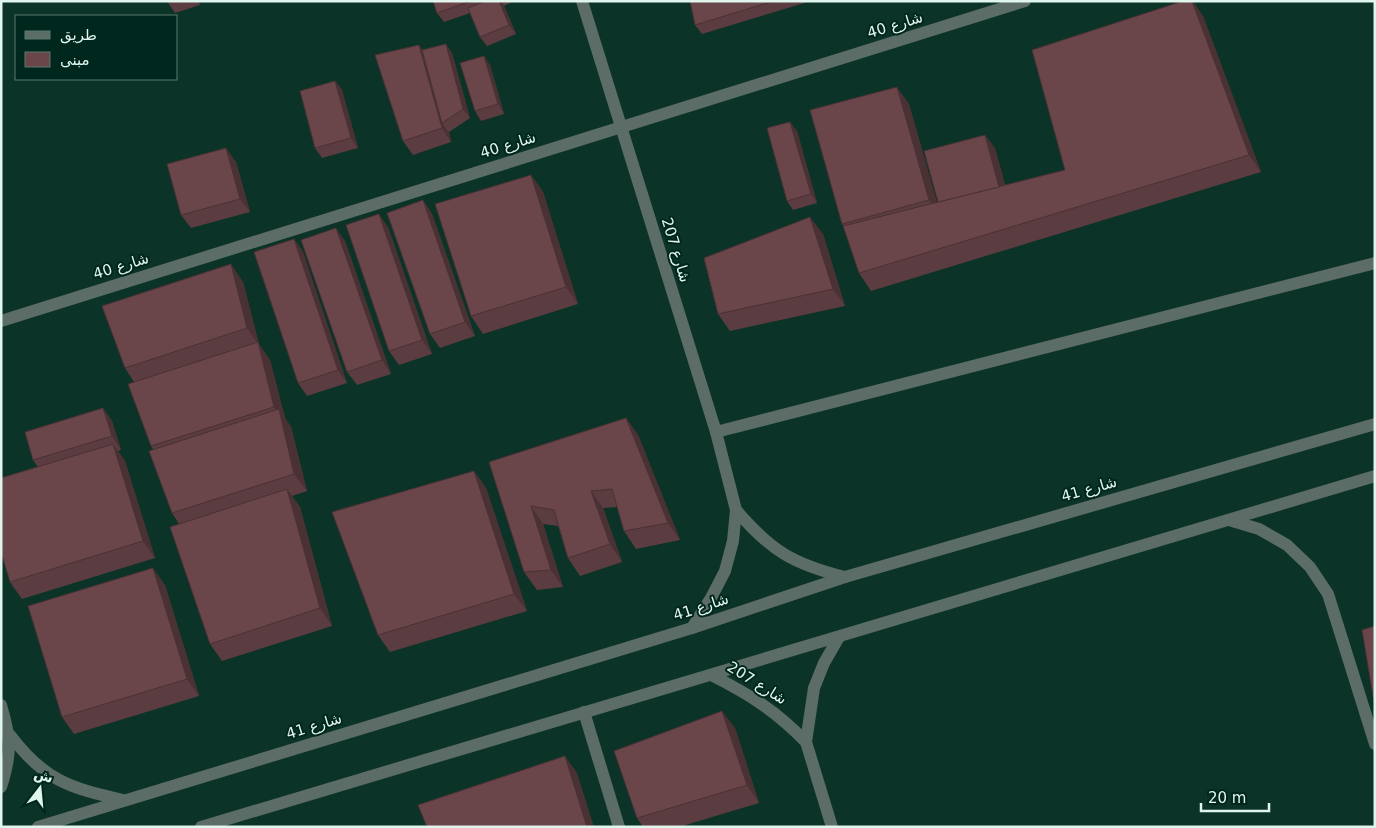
<svg xmlns="http://www.w3.org/2000/svg" width="1376" height="828" viewBox="0 0 1376 828" font-family="'DejaVu Sans','Noto Naskh Arabic',sans-serif">
	<style>
		.built { fill: #0c3328; fill-rule: evenodd }
		.lines { fill: none; stroke-linecap: round; stroke-linejoin: round }
		.minor { stroke: #5c6c66; stroke-width: 12 }
		.wall { fill: #5b3c40 }
		.shaded-wall { fill: #4a3134 }
		.building { fill: #6a464b; stroke: #4a3134 }
		.labels { text-anchor: middle; stroke-width: 4; stroke-linejoin: round; paint-order: stroke }
		.street-label { font-size: 15px; fill: #e0f5ed; stroke: #00271d }
	</style>
	<rect width="100%" height="100%" fill="#00271d"/>
	<path class="built" d="M1,1H1375V827H1ZM16,16H176V79H16Z"/>
	<g class="lines">
		<g class="minor">
			<polyline points="582,1 716,432 736,510 733,541 725,571 711,598 692,628"/>
			<polyline points="1,321 1025,1"/>
			<polyline points="716,432 1375,263"/>
			<path d="M736,510C771,551 793,564 845,577"/>
			<polyline points="1229,520 1259,529 1287,545 1310,567 1328,594 1375,744"/>
			<path d="M711,675C749,694 776,711 806,742"/>
			<path d="M1,705C11,739 12,753 1,787"/>
			<polyline points="584,712 619,827"/>
			<path d="M10,735C44,780 69,788 123,800"/>
			<polyline points="38,827 692,628 845,577 1375,424"/>
			<polyline points="201,827 1375,476"/>
			<polyline points="832,827 806,742 814,688 824,663 839,637"/>
		</g>
	</g>
	<g class="wall">
		<polygon points="167,1 199,1 200,5 175,13"/>
		<polygon points="433,1 481,1 482,3 484,2 483,1 512,1 512,2 504,6 516,34 487,46 480,37 470,13 444,22 437,13"/>
		<polygon points="690,1 811,1 702,34 695,25"/>
		<polygon points="1203,16 1261,172 871,291 859,273 844,226 842,224 909,104 937,203 938,202 995,148 1005,185 1065,170"/>
		<polygon points="419,45 422,50 452,53 470,118 449,132 451,142 413,155 403,141"/>
		<polygon points="490,65 504,114 481,121 475,111"/>
		<polygon points="335,81 342,90 358,148 322,158 315,148"/>
		<polygon points="797,131 817,203 793,210 787,201"/>
		<polygon points="236,162 250,212 191,228 181,215"/>
		<polygon points="531,175 543,192 578,304 483,334 471,316"/>
		<polygon points="423,200 432,214 475,336 440,348 430,334"/>
		<polygon points="388,227 432,354 399,365 389,351"/>
		<polygon points="823,234 845,306 730,331 718,314"/>
		<polygon points="294,239 303,252 347,383 307,396 298,383"/>
		<polygon points="345,241 391,374 357,385 347,372"/>
		<polygon points="243,282 259,344 270,360 285,418 291,427 307,491 292,496 300,507 332,626 222,661 210,644 179,524 172,513 153,449 151,446 134,382 125,368"/>
		<polygon points="103,408 112,421 121,450 118,451 125,461 155,558 22,599 10,582 38,467 33,460"/>
		<polygon points="626,418 638,435 680,540 636,549 624,531 617,507 603,508 622,562 580,576 568,558 558,526 543,524 563,587 537,590 524,572 489,462"/>
		<polygon points="474,471 486,488 527,611 390,652 378,635"/>
		<polygon points="165,585 199,696 74,734 62,717"/>
		<polygon points="735,728 759,803 679,827 643,827 637,818"/>
	</g>
	<g class="shaded-wall">
		<polygon points="499,1 501,1 504,6 516,34 509,25"/>
		<polygon points="1192,1 1193,1 1203,16 1261,172 1249,155"/>
		<polygon points="446,44 452,53 470,118 463,109"/>
		<polygon points="419,45 428,59 442,123 448,132 449,132 451,142 442,128"/>
		<polygon points="484,56 490,65 504,114 498,104"/>
		<polygon points="335,81 342,90 358,148 351,138"/>
		<polygon points="897,87 909,104 941,218 929,200"/>
		<polygon points="790,122 797,131 817,203 811,194"/>
		<polygon points="985,135 995,148 1009,201 999,187"/>
		<polygon points="226,148 236,162 250,212 240,199"/>
		<polygon points="531,175 543,192 578,304 566,287"/>
		<polygon points="423,200 432,214 475,336 465,322"/>
		<polygon points="379,214 388,227 432,354 422,340"/>
		<polygon points="810,217 823,234 845,306 833,289"/>
		<polygon points="336,228 345,241 391,374 382,360"/>
		<polygon points="294,239 303,252 347,383 338,370"/>
		<polygon points="231,264 243,282 259,344 270,360 285,418 291,427 307,491 294,474 280,416 274,407 259,345 247,328"/>
		<polygon points="103,408 112,421 121,450 112,436"/>
		<polygon points="626,418 638,435 680,540 668,523"/>
		<polygon points="113,444 125,461 155,558 143,541"/>
		<polygon points="474,471 486,488 527,611 514,594"/>
		<polygon points="287,489 300,507 332,626 320,608"/>
		<polygon points="591,491 603,508 622,562 610,544"/>
		<polygon points="531,506 543,524 563,587 551,570"/>
		<polygon points="153,568 165,585 199,696 187,679"/>
		<polygon points="722,711 735,728 759,803 747,785"/>
		<polygon points="565,756 577,773 594,827 587,827"/>
	</g>
	<g class="building">
		<polygon points="433,1 471,1 437,13"/>
		<polygon points="486,1 499,1 509,25 480,37 468,8"/>
		<polygon points="690,1 774,1 695,25"/>
		<polygon points="1183,1 1192,1 1249,155 859,273 843,226 1065,170 1032,50"/>
		<polygon points="446,44 463,109 442,123 422,50"/>
		<polygon points="419,45 442,128 403,141 375,55"/>
		<polygon points="484,56 498,104 475,111 460,63"/>
		<polygon points="335,81 351,138 315,148 300,91"/>
		<polygon points="897,87 929,200 842,224 810,110"/>
		<polygon points="790,122 811,194 787,201 767,128"/>
		<polygon points="985,135 999,187 938,202 924,151"/>
		<polygon points="226,148 240,199 181,215 167,164"/>
		<polygon points="531,175 566,287 471,316 435,204"/>
		<polygon points="423,200 465,322 430,334 387,213"/>
		<polygon points="379,214 422,340 389,351 346,225"/>
		<polygon points="810,217 833,289 718,314 704,258"/>
		<polygon points="336,228 382,360 347,372 301,240"/>
		<polygon points="294,239 338,370 298,383 254,252"/>
		<polygon points="231,264 247,328 125,368 102,306"/>
		<polygon points="258,342 274,407 151,446 128,384"/>
		<polygon points="103,408 112,436 33,460 25,432"/>
		<polygon points="279,409 294,474 172,513 149,451"/>
		<polygon points="626,418 668,523 624,531 612,489 591,491 610,544 568,558 554,510 531,506 551,570 524,572 489,462"/>
		<polygon points="113,444 143,541 10,582 1,552 1,478"/>
		<polygon points="474,471 514,594 378,635 332,512"/>
		<polygon points="287,489 320,608 210,644 170,527"/>
		<polygon points="153,568 187,679 62,717 28,606"/>
		<polygon points="1375,626 1375,702 1374,702 1362,630"/>
		<polygon points="722,711 747,785 637,818 614,751"/>
		<polygon points="565,756 587,827 427,827 418,805"/>
	</g>
	<g class="labels">
		<g class="street-label">
			<text transform="translate(895 25) rotate(-17)" y="5">شارع 40</text>
			<text transform="translate(508 145) rotate(-17)" y="5">شارع 40</text>
			<text transform="translate(676 250) rotate(73)" y="5">شارع 207</text>
			<text transform="translate(121 266) rotate(-17)" y="5">شارع 40</text>
			<text transform="translate(1089 489) rotate(-16)" y="5">شارع 41</text>
			<text transform="translate(701 607) rotate(-18)" y="5">شارع 41</text>
			<text transform="translate(757 683) rotate(32)" y="5">شارع 207</text>
			<text transform="translate(314 726) rotate(-17)" y="5">شارع 41</text>
		</g>
	</g>
	<rect width="1376" height="828" fill="none" stroke="#e0f5ed" stroke-width="5"/>
	<rect x="15" y="15" width="162" height="65" fill="#00271d" stroke="#5a7970"/>
	<rect x="25" y="31" width="25" height="8" fill="#5c6c66" stroke="#5a7970"/>
	<text x="60" y="40" font-size="15" fill="#e0f5ed">طريق</text>
	<rect x="25" y="52" width="25" height="15" fill="#6a464b" stroke="#5a7970"/>
	<text x="60" y="65" font-size="15" fill="#e0f5ed">مبنى</text>
	<g transform="translate(40 788) rotate(16)" stroke="#00271d" stroke-width="4" paint-order="stroke">
	<path d="M0-4L9 19L0 12L-9 19Z" fill="#e0f5ed"/>
	<text y="-8" font-size="14" font-weight="bold" text-anchor="middle" fill="#e0f5ed">ش</text>
	</g>
	<path d="M1201 803v8h68v-8" fill="none" stroke="#e0f5ed" stroke-width="2.5"/>
	<text x="1208" y="803" font-size="15" fill="#e0f5ed" stroke="#00271d" stroke-width="4" paint-order="stroke">20 m</text>
</svg>
